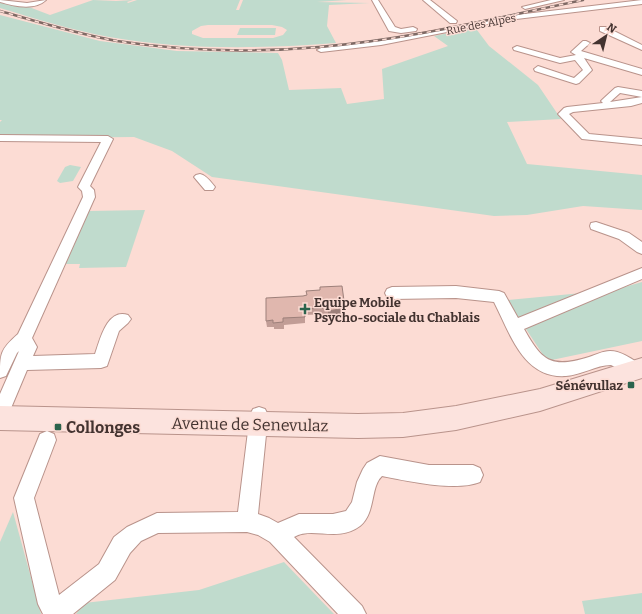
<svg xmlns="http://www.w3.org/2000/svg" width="642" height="614" viewBox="0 0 642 614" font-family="Bitter,serif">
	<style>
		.green { fill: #c0dbcd; fill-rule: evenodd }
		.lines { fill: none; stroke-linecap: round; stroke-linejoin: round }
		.street-casing { stroke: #b9938b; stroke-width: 2 }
		.secondary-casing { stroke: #b9938b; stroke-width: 2 }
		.street { fill: #fff; fill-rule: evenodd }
		.secondary { fill: #fce3de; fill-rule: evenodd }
		.rail-casing { stroke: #7f6a65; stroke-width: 2.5 }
		.rail { stroke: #fcdcd4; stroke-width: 1.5; stroke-dasharray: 4.5; stroke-linecap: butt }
		.wall { fill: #c19d96 }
		.shaded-wall { fill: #9d807a }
		.building { fill: #e0b7ae; stroke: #9d807a }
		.poi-dot { fill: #2b634c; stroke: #fcdcd4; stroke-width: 1.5 }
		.labels { text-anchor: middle; stroke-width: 3; stroke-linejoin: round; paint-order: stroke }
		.far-street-label { font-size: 11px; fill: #433330; stroke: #fcdcd4 }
		.poi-label { font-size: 13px; font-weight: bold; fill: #433330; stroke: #fcdcd4; text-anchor: start }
		.near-street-label { font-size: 16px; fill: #433330; stroke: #fcdcd4 }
		.near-poi-label { font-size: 16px; font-weight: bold; fill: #433330; stroke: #fcdcd4; text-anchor: start }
	</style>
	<rect width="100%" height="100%" fill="#fcdcd4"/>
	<g class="green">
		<path d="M93,0L116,1L133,0L127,2L128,3L137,0H240L236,10H239L243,0H347L317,2L370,3L329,5L327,26L336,43C261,49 184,50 109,37C72,30 36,19 0,8V2L15,6H32L29,7L50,15ZM208,25H272L282,27L287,30L283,35L273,38H203L192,34V31L201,26Z"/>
		<polygon points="0,15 100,41 177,51 278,53 282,60 289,90 341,88 347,104 384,99 382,69 448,46 434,36 473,28 477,30 489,46 538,85 561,119 507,122 527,164 642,175 642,210 583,206 527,215 494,216 212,177 172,151 134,137 27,138 0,140 0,122 2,120 0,120"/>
		<polygon points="240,28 276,28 275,35 237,35"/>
		<polygon points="70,165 81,167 73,181 60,183 57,181 65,167"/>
		<polygon points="145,210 126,267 79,268 80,264 63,264 89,211"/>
		<polygon points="642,282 642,341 547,361 507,300 614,290"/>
		<polygon points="13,512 41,614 0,614 0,542"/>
		<polygon points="284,562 334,614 76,614 84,603 199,590"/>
		<polygon points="642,593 642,614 585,614 582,601"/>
	</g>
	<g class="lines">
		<g class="street-casing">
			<g id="street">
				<path d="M0,0L27,3L46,0C34,11 14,6 0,2Z"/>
				<polygon points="372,0 378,0 395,27 401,29 413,27 417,29 416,31 401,33 389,31"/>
				<polygon points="423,0 430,0 457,21 456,23 450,23"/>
				<polygon points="551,0 564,0 525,9 522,7"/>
				<polygon points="642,0 642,4 508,20 381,45 321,52 317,50 321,48 381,41 508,16"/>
				<polygon points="600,27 606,27 642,45 642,50 600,31"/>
				<polygon points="583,41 586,41 590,43 581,51 642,69 642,75 584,58 592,70 579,83 576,84 535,71 534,69 538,66 574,78 583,70 575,60 560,63 514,50 513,48 517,46 560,58 576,55 571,52"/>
				<polygon points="618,87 642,91 642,97 620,93 610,102 642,97 642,103 631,106 573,112 569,114 589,134 642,139 642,145 582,139 558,114 564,108 567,107 603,103 601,101 603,99 615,88"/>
				<path d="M0,135L108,136L113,139L90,186L94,190L95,197L32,338L37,347L33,356L95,354C100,340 107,308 128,315L131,319L128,323L119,331L107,366L101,368L27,370L6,420L0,422V394L19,351L17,353L6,376L0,378C0,353 0,350 18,334L83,197L82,191L78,187L101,142L0,141Z"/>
				<path d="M200,174C206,175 211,182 215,187L213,190H205L194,177L196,175Z"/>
				<polygon points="596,222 629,233 642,242 642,254 637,252 619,239 591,229 590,226 591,223"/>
				<path d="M642,268V279L524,329C542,361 551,369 589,357C595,355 603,351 610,351C621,351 632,359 641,365V375L635,377L611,365C596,365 582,375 566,376C523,379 510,333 494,302L456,298L392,299L387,297L385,293L387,289L392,287L456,286L499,291L504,293L518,318Z"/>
				<path d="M259,407L265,409L268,415L258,514L269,518L278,523L299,514H333L346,511L352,502L357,482L363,469L367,463L380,456L429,465H473L480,468L483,475L480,482C456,492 407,481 382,476C370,487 376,513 360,526C337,543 313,526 294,537L362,606L366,614H338L270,542L258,535L247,532L158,533L141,541L130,553L115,580L73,614H43L38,604L14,498L40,434L47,431L54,434L56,440L34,498L59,595L99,564L114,537L127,527L157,513L238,512L250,415L253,409Z"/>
			</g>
		</g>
		<g class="secondary-casing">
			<polygon id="secondary" points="642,358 642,378 540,411 456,430 403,437 358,438 0,430 0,406 358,414 403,413 456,406 540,389"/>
		</g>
		<use href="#street" class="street"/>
		<use href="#secondary" class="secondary"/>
		<g class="rail-casing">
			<path id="rail" d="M0,11C39,22 77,34 117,41C183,51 252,53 319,47C408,40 496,18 583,0"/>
		</g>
		<use href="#rail" class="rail"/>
	</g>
	<polygon class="wall" points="266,298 345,308 344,315 328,318 327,314 305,315 305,323 284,325 284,329 274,329 274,327 267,327 266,321"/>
	<polygon class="shaded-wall" points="345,308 344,315 328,318 328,311"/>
	<polygon class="building" points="342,286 345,308 328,311 327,308 304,309 305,317 283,318 283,322 273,323 273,320 266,321 266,298 303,296 307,295 306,291 320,290 320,287"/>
	<g class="poi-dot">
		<path d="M303 303h4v4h4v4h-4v4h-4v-4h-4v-4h4z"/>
		<rect x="627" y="381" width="8" height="8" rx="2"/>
		<rect x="54" y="423" width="8" height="8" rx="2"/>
	</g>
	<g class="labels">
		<g class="far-street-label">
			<text transform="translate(481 24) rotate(-11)" y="4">Rue des Alpes</text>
		</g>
		<g class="poi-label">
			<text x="314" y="307">Equipe Mobile<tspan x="314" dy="15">Psycho-sociale du Chablais</tspan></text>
			<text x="623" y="390" text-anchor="end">Sénévullaz</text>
		</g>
		<g class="near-street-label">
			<text transform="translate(250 424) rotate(1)" y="6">Avenue de Senevulaz</text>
		</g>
		<g class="near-poi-label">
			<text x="66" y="433">Collonges</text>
		</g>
	</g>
	<g transform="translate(606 36) rotate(35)" stroke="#fcdcd4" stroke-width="3" paint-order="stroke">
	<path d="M0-3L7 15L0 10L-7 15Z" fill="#433330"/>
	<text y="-6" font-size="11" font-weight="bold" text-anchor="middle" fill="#433330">N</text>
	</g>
</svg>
